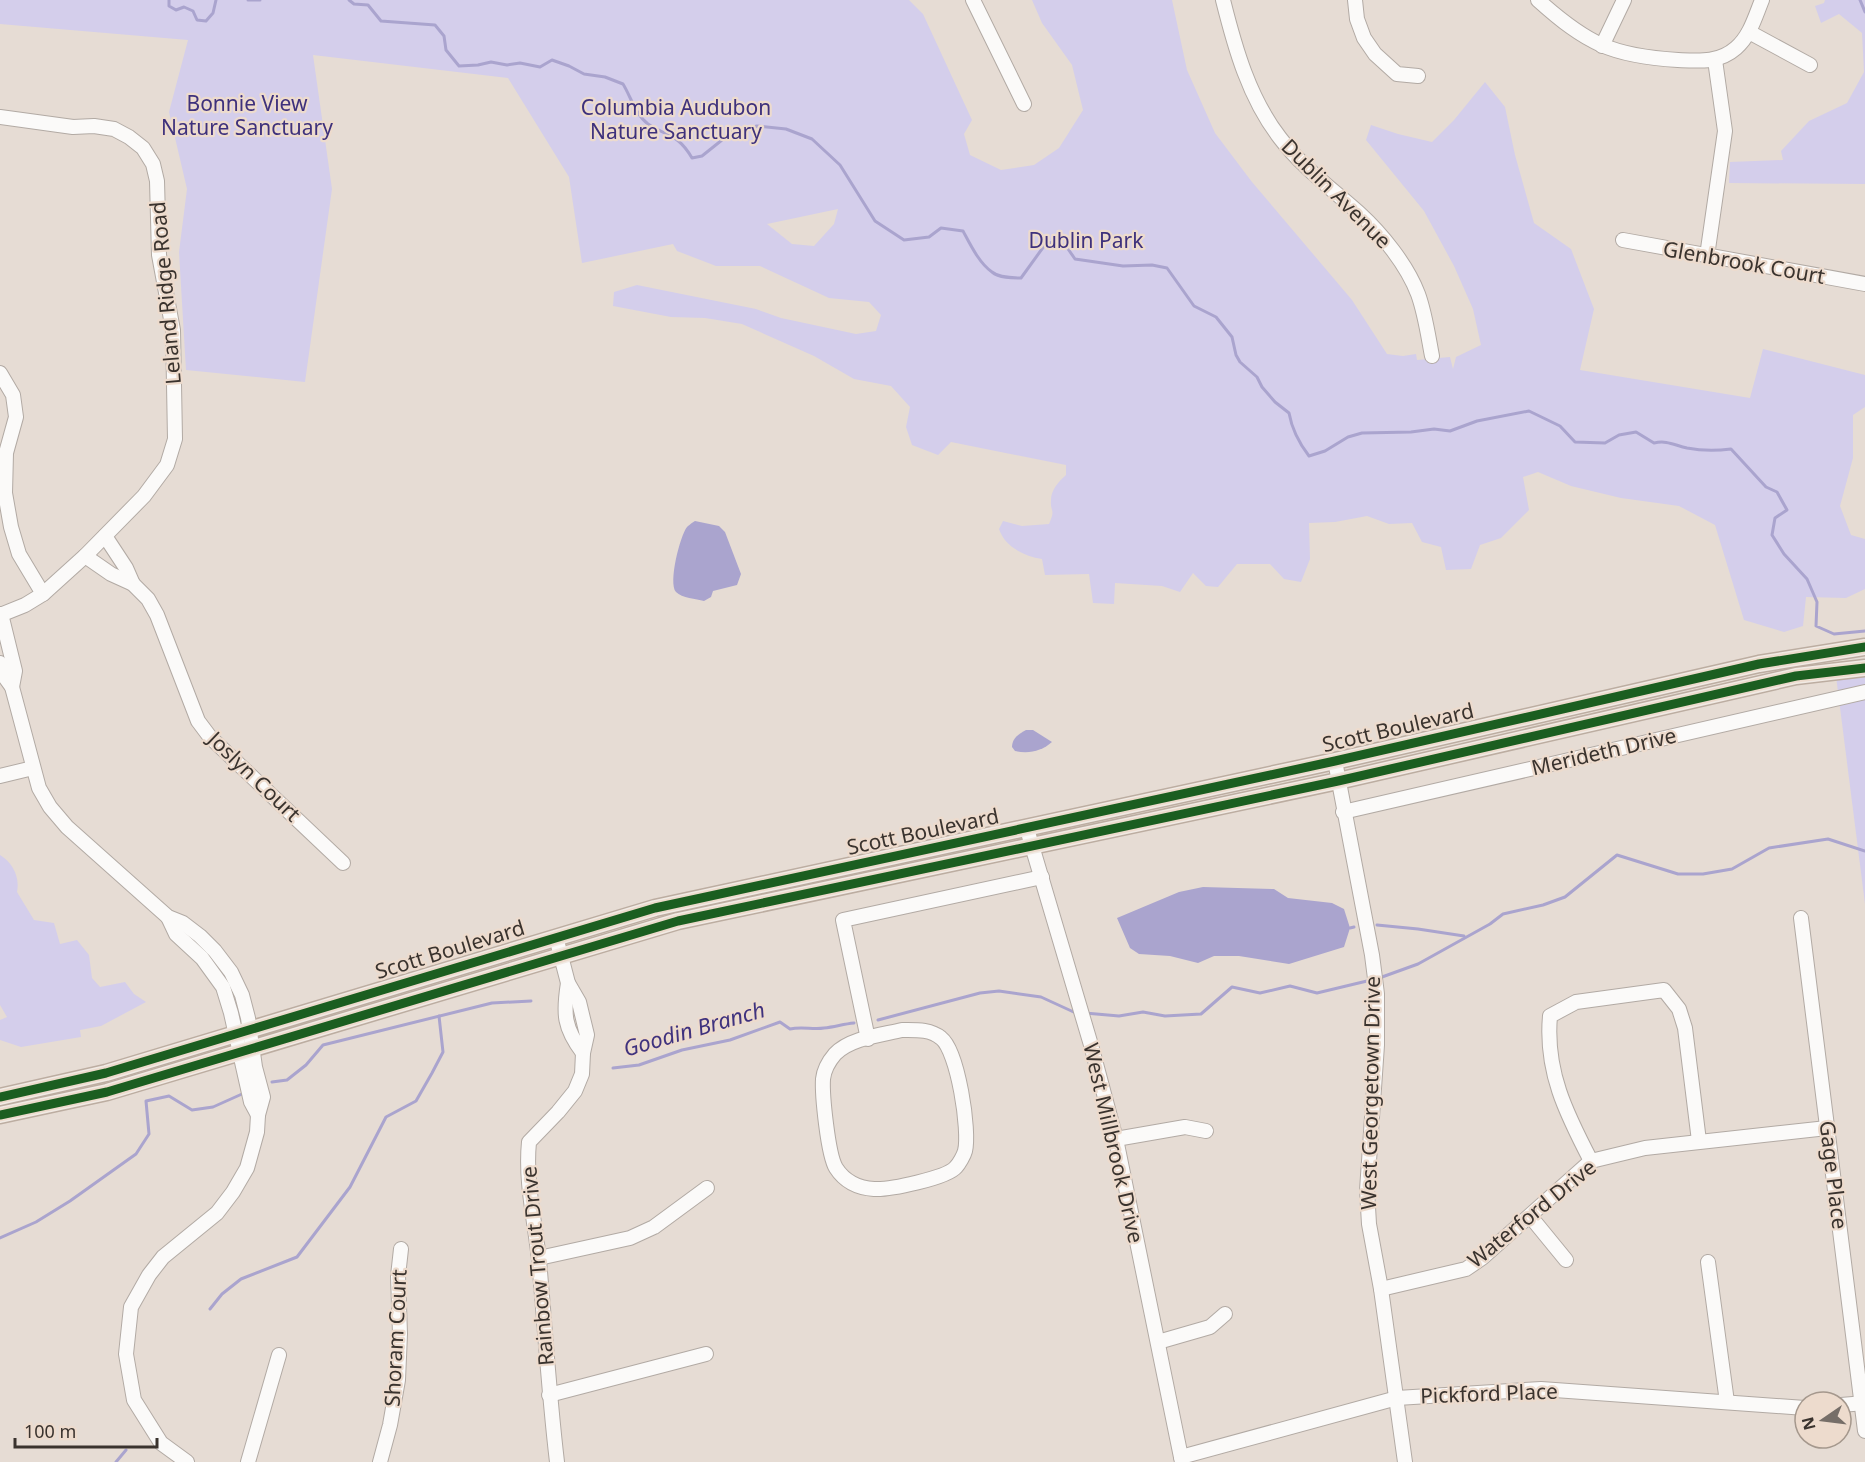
<svg xmlns="http://www.w3.org/2000/svg" width="1865" height="1462" viewBox="0 0 1865 1462" font-family="'Noto Sans',sans-serif">
	<style>
		.green { fill: #d4ceeb; fill-rule: evenodd }
		.water { fill: #aaa4ce }
		.lines { fill: none; stroke-linecap: round; stroke-linejoin: round }
		.stream { stroke: #aaa4ce; stroke-width: 3 }
		.minor-casing { stroke: #b2aaa4; stroke-width: 16 }
		.major-casing { stroke: #bcada1; stroke-width: 19 }
		.minor { stroke: #fbfaf9; stroke-width: 14 }
		.major { stroke: #f1eae4; stroke-width: 16 }
		.cycleway-casing { stroke: #eddbcd; stroke-width: 13 }
		.cycleway { stroke: #1b5e20; stroke-width: 9 }
		.labels { text-anchor: middle; stroke-width: 4.5; stroke-linejoin: round; paint-order: stroke }
		.park-label { font-size: 21px; fill: #3e317c; stroke: #eddbcd }
		.street-label { font-size: 21px; fill: #3a332e; stroke: #eddbcd }
		.water-label { font-size: 22px; font-style: italic; fill: #3f327e; stroke: #eddbcd }
	</style>
	<rect width="100%" height="100%" fill="#e6dcd4"/>
	<g class="green">
		<path d="M0,0H909L923,14L972,120L964,134L970,155L1001,170L1034,165L1059,148L1083,110L1072,65L1042,23L1032,0H1172L1187,70L1215,133L1252,182L1352,300L1387,354L1403,356L1416,354L1417,360L1450,357L1453,369L1456,357L1481,345L1473,309L1454,266L1424,211L1366,140L1371,125L1398,134L1432,142L1454,120L1485,82L1505,107L1515,155L1534,223L1571,249L1594,309L1580,370L1750,398L1763,349L1865,375V407L1853,415V458L1840,506L1851,535L1865,539V589L1846,598L1806,597L1803,626L1784,632L1744,620L1715,525L1679,506L1621,498L1571,486L1538,472L1523,477L1529,510L1501,538L1480,545L1471,569L1446,570L1441,547L1422,542L1412,523L1389,524L1367,516L1335,522L1309,523L1310,559L1301,582L1284,579L1270,564H1237L1218,587L1206,586L1193,573L1180,592L1162,586L1115,583L1114,604L1093,603L1089,574L1045,575L1042,559C1024,556 1005,547 999,529L1003,521L1022,526L1049,524C1056,508 1050,513 1051,500C1051,490 1059,481 1066,475V465L951,442L938,455L912,445L906,427L910,407L891,386L854,379L814,356L742,324L705,318L671,317L613,306L614,292L637,285L756,309L781,318L856,334L876,331L881,315L869,302L829,298L760,266H716L677,251L673,244L582,263L569,177L508,78L313,55L332,189L305,382L186,370L179,252L187,189L169,112L188,40L0,24ZM838,209L834,224L814,246L792,244L767,224Z"/>
		<polygon points="1825,0 1865,0 1865,184 1729,183 1730,162 1783,160 1781,151 1809,121 1847,103 1864,72 1862,33 1839,14 1821,23 1815,6 1824,3"/>
		<polygon points="1865,674 1865,904 1836,676"/>
		<path d="M0,855C13,863 20,877 17,892L34,920L54,923L60,944L77,940L89,955L92,978L100,987L125,982L134,994L146,1002L101,1026L80,1030L81,1037L21,1047L0,1040V1020L7,1017L0,1005Z"/>
	</g>
	<g class="water">
		<path d="M695,521L719,526L725,532L741,574L737,585L713,591L711,597L704,601C696,599 682,598 676,592C668,583 680,536 687,527C688,526 693,522 695,521Z"/>
		<path d="M1026,730H1033L1052,742C1042,751 1029,754 1015,751L1012,747C1012,738 1019,734 1026,730Z"/>
		<polygon points="1203,887 1274,889 1288,898 1332,903 1344,909 1350,928 1344,947 1289,964 1239,956 1214,956 1198,963 1170,956 1139,954 1130,948 1117,918 1179,892"/>
	</g>
	<g class="lines">
		<g class="stream">
			<polyline points="169,0 169,6 176,10 184,7 193,11 197,20 206,21 213,13 216,0"/>
			<polyline points="248,0 260,0"/>
			<path d="M349,0L354,4L368,5L381,21L435,25L444,36L446,50L459,66L478,65L491,62L507,65L520,63L540,67L552,60L569,66L584,74L605,77L623,84C631,97 635,114 648,124C668,137 678,134 692,158L702,156L732,132L757,126L786,129L812,139L840,165L875,221L904,240L929,237L941,228L963,231C970,244 979,263 992,272C999,278 1012,278 1021,278L1047,242L1066,246L1075,259L1123,266L1152,265L1167,268L1194,306L1216,317L1232,337L1236,355L1240,362L1257,377L1262,387L1275,402L1289,413C1292,430 1299,443 1309,456L1325,451L1348,437L1362,433L1411,432L1434,429L1450,431L1477,421L1529,411L1560,426L1575,442L1605,443L1619,435L1636,432L1654,443C1667,440 1674,445 1687,448C1702,451 1716,451 1731,449L1766,487L1777,492L1787,510L1775,518L1772,535L1784,554L1807,579L1817,602L1816,626L1834,634L1865,631"/>
			<polyline points="1860,0 1865,12"/>
			<polyline points="1377,925 1418,929 1464,936"/>
			<polyline points="1350,928 1354,927"/>
			<polyline points="1382,977 1418,964 1490,924 1503,914 1543,905 1565,897 1617,855 1678,874 1703,874 1732,869 1769,848 1828,839 1865,851"/>
			<polyline points="1085,1013 1119,1016 1143,1012 1165,1016 1201,1014 1232,987 1260,993 1290,986 1317,993 1367,981"/>
			<polyline points="878,1020 980,993 999,991 1041,997 1078,1014"/>
			<path d="M613,1068L639,1065L682,1050L730,1040L780,1022L790,1029C802,1026 813,1030 824,1028C835,1027 843,1024 854,1023"/>
			<polyline points="272,1082 287,1080 306,1065 323,1045 492,1003 531,1001"/>
			<polyline points="0,1238 36,1222 70,1201 136,1154 149,1134 146,1101 169,1096 192,1110 213,1107 242,1094"/>
			<polyline points="210,1309 222,1294 241,1279 297,1257 350,1187 386,1117 416,1101 432,1073 443,1052 439,1016"/>
			<polyline points="116,1462 126,1450"/>
		</g>
		<g class="minor-casing">
			<g id="minor">
				<polyline points="973,0 1024,104"/>
				<path d="M1223,0C1235,48 1249,98 1280,138C1302,167 1332,189 1359,213C1382,234 1407,265 1418,294C1425,313 1428,335 1432,356"/>
				<polyline points="1355,0 1357,19 1364,38 1375,54 1397,74 1418,76"/>
				<path d="M1538,0C1587,44 1612,56 1678,60C1699,61 1719,63 1736,48C1750,36 1755,17 1762,0"/>
				<polyline points="1749,32 1810,65"/>
				<polyline points="1602,46 1624,0"/>
				<polyline points="0,117 73,127 94,126 114,129 129,137 143,148 153,164 157,181 159,255 173,330 175,439 167,465 144,496 85,556 43,594 25,605 0,615"/>
				<polyline points="1623,240 1865,284"/>
				<polyline points="1707,256 1725,131 1715,60"/>
				<polyline points="0,373 13,395 16,417 6,453 5,493 11,527 19,554 43,594"/>
				<polyline points="105,536 126,568 133,584"/>
				<polyline points="85,556 111,574 133,584 148,599 157,615 198,721 210,737 343,863"/>
				<polyline points="1,614 15,671 12,687"/>
				<polyline points="0,663 2,673 12,687 39,788 50,807 67,827 168,917 183,923 200,936 215,951 231,972 242,995 248,1018 255,1067 263,1097 258,1115 257,1132 247,1168 233,1192 217,1213 163,1257 149,1275 131,1307 126,1354 134,1400 161,1443 187,1462"/>
				<polyline points="1335,761 1372,955 1377,994 1377,1045 1367,1190 1369,1224 1381,1289 1405,1462"/>
				<polyline points="0,776 33,768"/>
				<polyline points="1343,812 1865,692"/>
				<polyline points="1027,829 1091,1045 1116,1139 1182,1462"/>
				<polyline points="168,917 176,934 202,958 223,987 231,1013 251,1102 258,1115"/>
				<polyline points="1801,918 1865,1431"/>
				<path d="M556,937L568,983L579,1002L587,1035L583,1053L582,1074L575,1091L558,1112L529,1142C525,1182 535,1221 539,1260C545,1328 549,1395 557,1462"/>
				<path d="M568,983C563,1014 564,1028 583,1053"/>
				<path d="M902,1030C916,1030 930,1029 941,1038C958,1051 970,1131 965,1151C964,1155 959,1164 956,1167C947,1178 889,1190 874,1189C858,1188 845,1182 836,1168C828,1155 822,1095 823,1079C824,1070 829,1061 835,1054C850,1038 881,1035 902,1030Z"/>
				<polyline points="868,1039 843,920 1042,877"/>
				<polyline points="1116,1139 1185,1127 1206,1131"/>
				<path d="M1591,1161C1566,1113 1545,1071 1550,1016L1576,1002L1664,990L1679,1009L1685,1028L1699,1141"/>
				<polyline points="1530,1216 1566,1260"/>
				<polyline points="539,1258 630,1238 654,1227 707,1188"/>
				<polyline points="1708,1262 1727,1402"/>
				<polyline points="1381,1289 1466,1269 1482,1258 1591,1161 1645,1148 1827,1128"/>
				<polyline points="1158,1342 1210,1327 1225,1314"/>
				<polyline points="549,1395 706,1354"/>
				<polyline points="1841,1405 1865,1403"/>
				<polyline points="1181,1457 1397,1398 1541,1389 1805,1408"/>
				<polyline points="248,1462 279,1355"/>
				<polyline points="380,1462 390,1425 398,1380 400,1334 398,1276 401,1249"/>
			</g>
		</g>
		<g class="major-casing">
			<g id="major">
				<polyline points="0,1097 106,1073 655,908 1335,761 1759,664 1865,647"/>
				<polyline points="0,1115 107,1092 678,921 1338,781 1796,676 1865,668"/>
			</g>
		</g>
		<use href="#minor" class="minor"/>
		<use href="#major" class="major"/>
		<g class="cycleway-casing">
			<g id="cycleway">
				<polyline points="0,1097 106,1073 655,908 1335,761 1759,664 1865,647"/>
				<polyline points="0,1115 107,1092 678,921 1338,781 1796,676 1865,668"/>
			</g>
		</g>
		<use href="#cycleway" class="cycleway"/>
	</g>
	<g class="labels">
		<g class="park-label">
			<text x="247" y="111">Bonnie View<tspan x="247" dy="24">Nature Sanctuary</tspan></text>
			<text x="676" y="115">Columbia Audubon<tspan x="676" dy="24">Nature Sanctuary</tspan></text>
			<text x="1086" y="248">Dublin Park</text>
		</g>
		<g class="street-label">
			<text transform="translate(1336 194) rotate(45)" y="7">Dublin Avenue</text>
			<text transform="translate(1744 263) rotate(10)" y="7">Glenbrook Court</text>
			<text transform="translate(166 293) rotate(-95)" y="7">Leland Ridge Road</text>
			<text transform="translate(1398 728) rotate(-13)" y="7">Scott Boulevard</text>
			<text transform="translate(1604 752) rotate(-13)" y="7">Merideth Drive</text>
			<text transform="translate(254 777) rotate(44)" y="7">Joslyn Court</text>
			<text transform="translate(923 832) rotate(-12)" y="7">Scott Boulevard</text>
			<text transform="translate(450 950) rotate(-17)" y="7">Scott Boulevard</text>
			<text transform="translate(1371 1093) rotate(-89)" y="7">West Georgetown Drive</text>
			<text transform="translate(1113 1143) rotate(77)" y="7">West Millbrook Drive</text>
			<text transform="translate(1833 1175) rotate(83)" y="7">Gage Place</text>
			<text transform="translate(1532 1214) rotate(-39)" y="7">Waterford Drive</text>
			<text transform="translate(538 1266) rotate(-95)" y="7">Rainbow Trout Drive</text>
			<text transform="translate(396 1338) rotate(-87)" y="7">Shoram Court</text>
			<text transform="translate(1489 1394) rotate(-2)" y="7">Pickford Place</text>
		</g>
		<g class="water-label">
			<text transform="translate(694 1029) rotate(-16)" y="8">Goodin Branch</text>
		</g>
	</g>
	<g transform="translate(1823 1420) rotate(256)"><circle r="28" fill="#eddbcd" stroke="#a5988d" stroke-width="1.5"/>
	<path d="M0-4.5L10 22L0 15L-10 22Z" fill="#766e68"/>
	<text y="-9" font-size="16" font-weight="bold" text-anchor="middle" fill="#3a332e">N</text>
	</g>
	<path d="M15 1438v9h142v-9" fill="none" stroke="#3a332e" stroke-width="3"/>
	<text x="24" y="1438" font-size="18" fill="#3a332e" stroke="#eddbcd" stroke-width="4.5" paint-order="stroke">100 m</text>
</svg>
